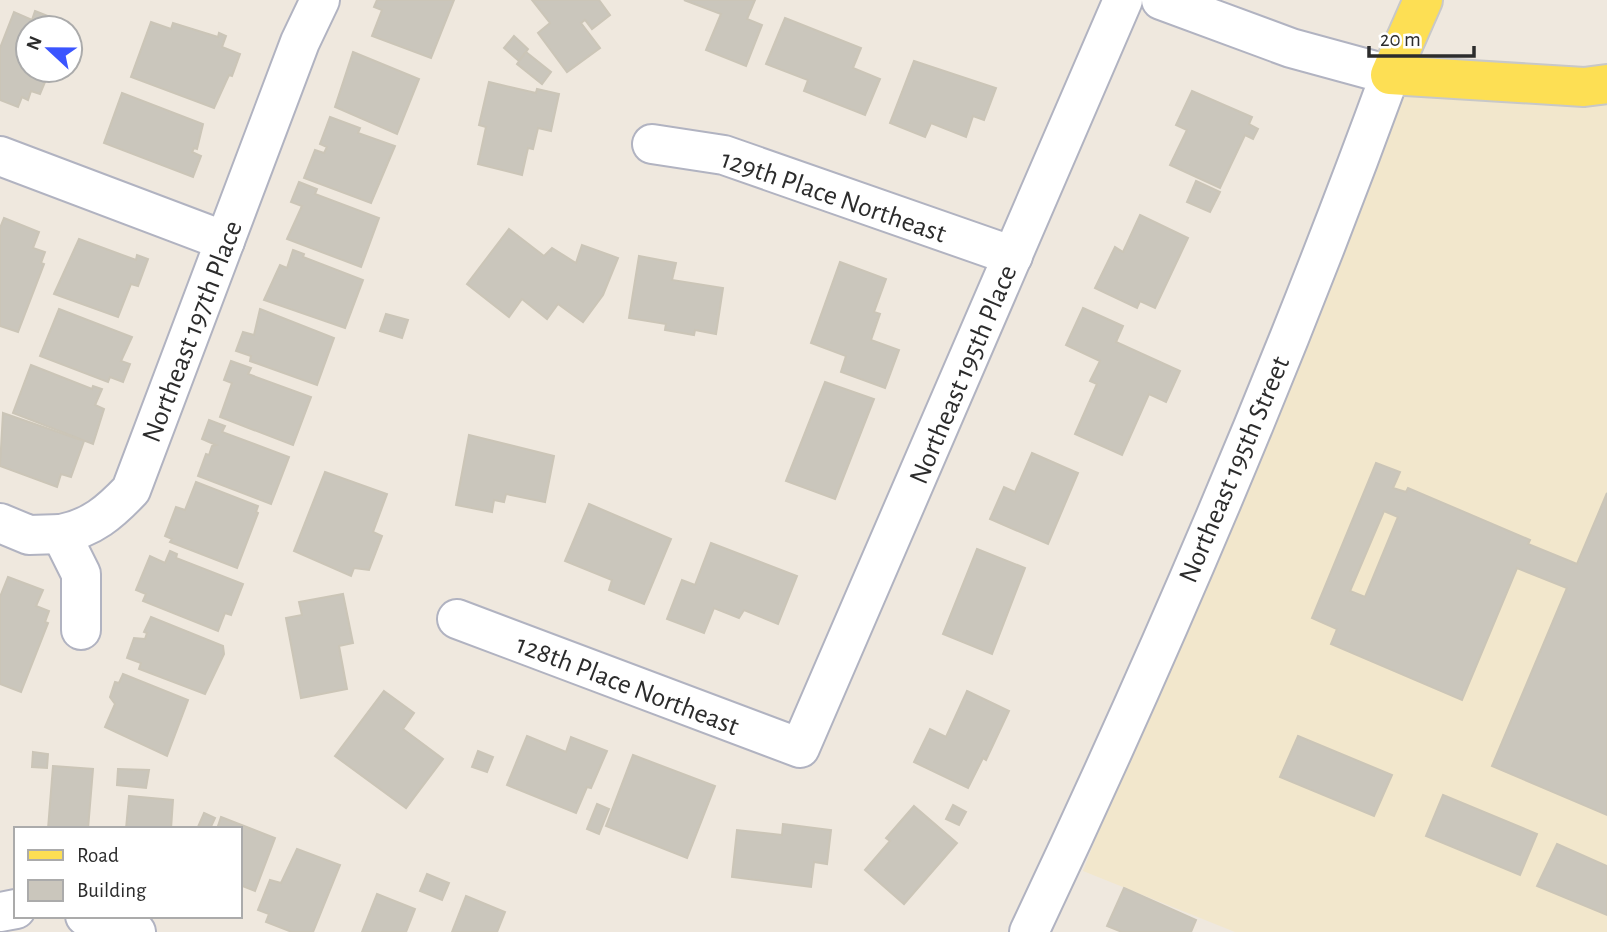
<svg xmlns="http://www.w3.org/2000/svg" width="1607" height="932" viewBox="0 0 1607 932" font-family="'Alegreya Sans',sans-serif">
	<style>
		.education { fill: #f2e7cc }
		.building { fill: #cac6bc; stroke: #cbc5b7; stroke-width: 2; fill-rule: evenodd }
		.lines { fill: none; stroke-linecap: round; stroke-linejoin: round }
		.minor-casing { stroke: #b1b3c1; stroke-width: 42 }
		.major-casing { stroke: #c8c8c8; stroke-width: 42 }
		.minor { stroke: #fff; stroke-width: 38 }
		.major { stroke: #fddf54; stroke-width: 38 }
		.labels { text-anchor: middle; stroke-width: 5; stroke-linejoin: round; paint-order: stroke }
		.street-label { font-size: 28px; fill: #2c2c2c; stroke: #fff }
	</style>
	<rect width="100%" height="100%" fill="#efe8de"/>
	<polygon class="education" points="1390,75 1607,84 1607,932 1235,932 1083,871"/>
	<g class="building">
		<polygon points="377,0 454,0 431,58 372,36 382,10 374,7"/>
		<polygon points="532,0 599,0 610,15 592,29 585,20 581,23 600,48 567,72 538,33 550,23"/>
		<polygon points="684,0 755,0 747,19 762,25 746,66 706,50 721,14"/>
		<polygon points="35,11 68,24 66,28 28,28 28,70 50,70 40,94 31,91 28,100 22,97 18,107 0,100 0,48 14,12 32,20"/>
		<polygon points="785,18 861,48 853,68 880,79 865,115 804,91 808,80 766,64"/>
		<polygon points="151,22 171,29 173,23 218,37 219,33 226,36 222,47 240,54 232,76 229,75 214,108 131,77"/>
		<polygon points="514,36 528,49 519,61 504,48"/>
		<polygon points="353,52 419,79 397,134 335,107"/>
		<polygon points="526,52 551,72 542,84 517,64"/>
		<polygon points="914,61 996,88 984,120 973,116 966,137 931,123 925,137 890,123"/>
		<polygon points="489,82 536,93 537,89 559,94 551,131 538,128 533,149 528,148 522,175 478,164 486,127 479,125"/>
		<polygon points="1192,91 1252,117 1249,124 1258,129 1253,139 1245,135 1220,188 1170,165 1187,130 1176,125"/>
		<polygon points="122,93 203,124 197,149 194,148 192,152 201,156 193,177 104,143"/>
		<polygon points="330,117 360,128 358,133 395,146 371,203 304,178 315,150 324,153 327,147 320,144"/>
		<polygon points="1196,181 1220,192 1210,212 1187,202"/>
		<polygon points="299,182 317,189 315,194 379,218 361,267 287,239 302,206 291,202"/>
		<polygon points="1140,215 1188,238 1155,308 1140,301 1137,308 1095,288 1115,247 1123,252"/>
		<polygon points="4,218 39,232 33,248 45,252 41,263 44,264 18,332 0,326 0,228"/>
		<polygon points="509,229 544,256 552,248 576,263 582,245 618,258 603,295 583,322 558,304 547,319 522,299 509,317 467,284"/>
		<polygon points="79,239 136,260 137,255 148,259 138,286 131,284 118,317 54,294"/>
		<polygon points="293,250 304,254 303,257 363,280 345,328 264,300 280,265 287,268"/>
		<polygon points="639,256 676,263 672,280 723,288 716,334 695,330 694,335 665,330 666,324 629,318"/>
		<polygon points="840,262 886,279 874,312 880,314 871,340 899,350 885,388 841,372 846,356 811,343"/>
		<polygon points="1083,308 1123,326 1116,342 1180,371 1166,402 1149,394 1122,455 1075,434 1097,384 1090,381 1100,361 1066,345"/>
		<polygon points="59,309 132,337 121,361 130,364 123,382 110,377 108,382 40,356"/>
		<polygon points="260,309 334,338 317,385 250,361 251,356 236,351 243,332 254,335"/>
		<polygon points="386,314 408,320 402,338 380,331"/>
		<polygon points="231,361 251,368 248,374 311,397 293,445 220,417 232,383 224,380"/>
		<polygon points="31,365 92,389 93,386 102,389 95,405 104,409 93,444 13,413"/>
		<polygon points="825,382 874,399 835,499 786,481"/>
		<polygon points="3,413 84,441 71,477 61,474 57,487 0,466"/>
		<polygon points="209,420 225,426 222,432 289,457 271,504 198,476 206,454 209,455 212,446 216,445 202,439"/>
		<polygon points="469,435 554,456 545,502 506,494 504,502 494,500 492,512 456,505"/>
		<polygon points="1032,453 1078,473 1048,544 990,519 1004,487 1015,492"/>
		<path d="M1376,463L1400,472L1393,488L1406,492L1408,488L1530,540L1528,544L1577,564L1607,493V815L1492,766L1567,588L1517,568L1462,700L1331,644L1337,629L1312,618ZM1384,511L1398,517L1365,597L1350,591Z"/>
		<polygon points="325,472 387,494 373,532 382,536 369,570 354,568 351,576 294,551"/>
		<polygon points="196,482 258,506 256,512 258,513 237,568 170,542 172,539 165,536 176,507 185,510"/>
		<polygon points="589,504 671,539 644,604 609,590 612,580 565,561"/>
		<polygon points="711,543 797,576 778,624 744,610 739,618 714,608 704,633 667,619 682,580 695,585"/>
		<polygon points="977,549 1025,568 992,654 943,634"/>
		<polygon points="170,551 177,554 176,558 243,584 231,615 225,613 218,631 143,601 146,594 136,590 150,556 165,563"/>
		<polygon points="8,577 43,590 36,606 49,611 45,622 48,623 21,692 0,684 0,597"/>
		<polygon points="343,594 353,643 339,646 347,689 301,698 286,618 302,615 299,602"/>
		<polygon points="151,617 223,646 224,654 205,694 139,669 141,663 127,658 134,638 145,639 147,633 144,632"/>
		<polygon points="123,674 188,700 167,756 105,727 115,704 110,697 115,682 119,683"/>
		<polygon points="384,691 414,713 403,729 443,759 406,808 335,756"/>
		<polygon points="967,691 1009,711 986,760 983,758 968,788 914,762 930,729 946,737"/>
		<polygon points="527,736 566,752 571,737 607,751 591,788 587,787 576,813 507,785"/>
		<polygon points="1298,736 1392,775 1374,816 1280,777"/>
		<polygon points="478,751 493,757 487,772 472,767"/>
		<polygon points="33,752 48,754 47,768 32,767"/>
		<polygon points="633,755 715,786 687,858 606,826"/>
		<polygon points="53,766 93,769 88,829 48,829"/>
		<polygon points="118,769 149,770 146,788 117,785"/>
		<polygon points="1443,795 1537,834 1520,875 1426,836"/>
		<polygon points="129,796 173,800 171,829 126,829"/>
		<polygon points="597,804 609,809 599,834 587,829"/>
		<polygon points="953,805 966,812 959,825 946,819"/>
		<polygon points="914,806 957,843 904,904 865,870 890,841 886,838"/>
		<polygon points="204,813 215,818 210,829 198,827"/>
		<polygon points="221,817 275,838 255,891 240,885 240,829 217,829"/>
		<polygon points="783,824 831,830 827,864 814,862 811,887 732,877 737,830 782,835"/>
		<polygon points="1557,844 1607,866 1607,915 1537,886"/>
		<polygon points="297,849 340,865 313,932 292,932 266,922 269,914 258,910 270,880 281,883"/>
		<polygon points="427,874 449,883 442,900 420,891"/>
		<polygon points="1124,888 1196,920 1191,932 1122,932 1107,926"/>
		<polygon points="377,894 415,909 406,932 362,932"/>
		<polygon points="466,896 505,912 497,932 452,932"/>
	</g>
	<g class="lines">
		<g class="minor-casing">
			<g id="minor">
				<polyline points="652,144 724,155 1013,256"/>
				<polyline points="0,156 225,241"/>
				<polyline points="0,523 29,535 61,534"/>
				<polyline points="457,619 800,748 1123,0"/>
				<path d="M81,630V574L61,534C92,528 110,512 131,490L300,42L320,0"/>
				<polyline points="0,912 16,909"/>
				<polyline points="85,916 136,932"/>
				<path d="M1029,932C1161,653 1284,365 1390,75L1291,48L1161,0"/>
			</g>
		</g>
		<g class="major-casing">
			<polyline id="major" points="1423,0 1390,75 1584,87 1607,84"/>
		</g>
		<use href="#minor" class="minor"/>
		<use href="#major" class="major"/>
	</g>
	<g class="labels">
		<g class="street-label">
			<text transform="translate(834 195) rotate(19)" y="10">129th Place Northeast</text>
			<text transform="translate(191 331) rotate(-69)" y="10">Northeast 197th Place</text>
			<text transform="translate(962 374) rotate(-67)" y="10">Northeast 195th Place</text>
			<text transform="translate(1233 469) rotate(-67)" y="10">Northeast 195th Street</text>
			<text transform="translate(628 684) rotate(21)" y="10">128th Place Northeast</text>
		</g>
	</g>
	<rect x="14" y="827" width="228" height="91" fill="#ffffff" stroke="#ababab" stroke-width="2"/>
	<rect x="28" y="850" width="35" height="10" fill="#fddf54" stroke="#ababab" stroke-width="2"/>
	<text x="77" y="862" font-size="21" fill="#2c2c2c">Road</text>
	<rect x="28" y="880" width="35" height="21" fill="#cac6bc" stroke="#ababab" stroke-width="2"/>
	<text x="77" y="897" font-size="21" fill="#2c2c2c">Building</text>
	<g transform="translate(49 49) rotate(292)"><circle r="33" fill="#ffffff" stroke="#ababab" stroke-width="2"/>
	<path d="M0-5L12 26L0 18L-12 26Z" fill="#3b55ff"/>
	<text y="-10" font-size="19" font-weight="bold" text-anchor="middle" fill="#2c2c2c">N</text>
	</g>
	<path d="M1369 46v10h105v-10" fill="none" stroke="#2c2c2c" stroke-width="3.5"/>
	<text x="1380" y="46" font-size="21" fill="#2c2c2c" stroke="#ffffff" stroke-width="5" paint-order="stroke">20 m</text>
</svg>
